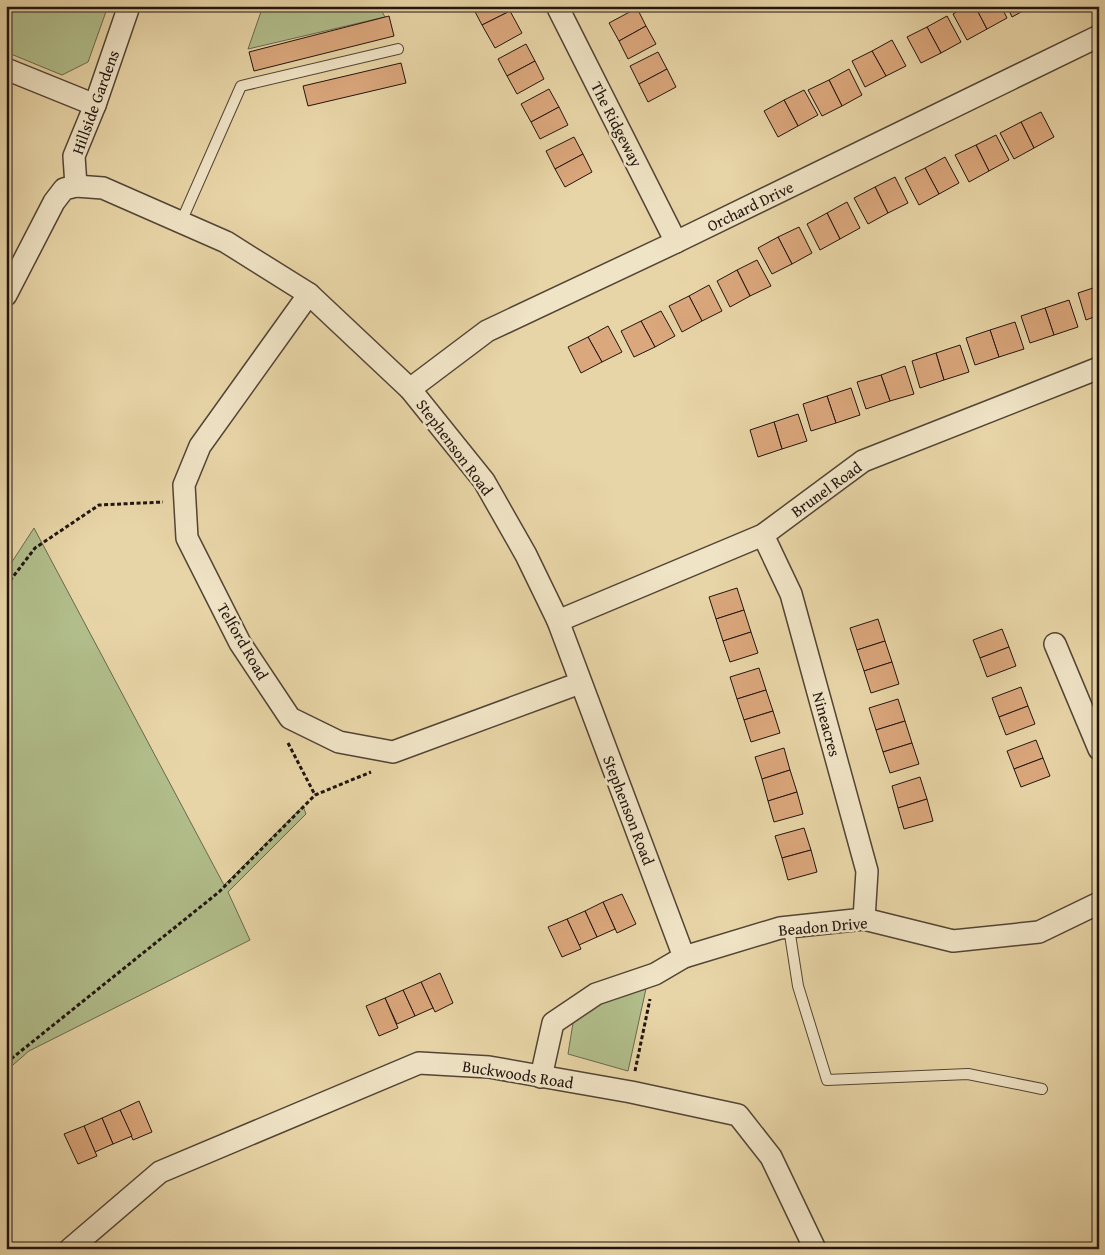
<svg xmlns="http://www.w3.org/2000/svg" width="1105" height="1255" viewBox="0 0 1105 1255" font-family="'Gentium Book Plus',serif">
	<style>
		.green { fill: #b1be8b; stroke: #69694d }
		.building { fill: #dba77c; stroke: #21140f }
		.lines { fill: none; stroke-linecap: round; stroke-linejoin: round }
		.lane-casing { stroke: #534435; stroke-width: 12 }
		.street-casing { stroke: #534435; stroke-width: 24 }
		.path { stroke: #21140f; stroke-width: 3; stroke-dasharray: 4 2.5; stroke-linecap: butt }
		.lane { stroke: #f0e4c6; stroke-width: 10 }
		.street { stroke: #f0e4c6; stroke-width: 21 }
		.labels { text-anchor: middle; stroke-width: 5; stroke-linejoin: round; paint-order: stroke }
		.street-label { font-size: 16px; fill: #21140f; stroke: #f0e4c6 }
	</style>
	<rect width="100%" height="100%" fill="#e8d5a7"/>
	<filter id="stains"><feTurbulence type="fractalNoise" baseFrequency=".004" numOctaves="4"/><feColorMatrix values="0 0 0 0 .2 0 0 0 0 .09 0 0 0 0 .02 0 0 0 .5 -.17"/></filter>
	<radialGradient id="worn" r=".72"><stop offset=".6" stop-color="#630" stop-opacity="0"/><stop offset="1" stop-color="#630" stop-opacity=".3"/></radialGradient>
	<g class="green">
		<polygon points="6,6 108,6 88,62 62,75 6,52"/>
		<polygon points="263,6 379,6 385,17 248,49"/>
		<polygon points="34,528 224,885 303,806 306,814 228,892 250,940 29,1051 6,1071 6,571"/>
		<polygon points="647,984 628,1071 568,1054 573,1023 610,997"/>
	</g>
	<g class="building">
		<polygon points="472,6 507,6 510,11 482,25"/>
		<polygon points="602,6 616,6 605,12"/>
		<polygon points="967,6 975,6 987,29 967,40 953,14"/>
		<polygon points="975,6 1001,6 1007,18 987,29"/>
		<polygon points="1007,6 1032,6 1012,17"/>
		<polygon points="637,8 646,26 619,41 609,23"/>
		<polygon points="510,11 522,33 495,48 482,25"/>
		<polygon points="389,16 394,36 254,71 249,52"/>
		<polygon points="947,16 961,42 941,53 927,27"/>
		<polygon points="646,26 656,44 628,59 619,41"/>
		<polygon points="927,27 941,53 921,63 907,37"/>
		<polygon points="892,40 906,66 886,76 872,51"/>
		<polygon points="526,44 535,61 507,76 498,59"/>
		<polygon points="872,51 886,76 865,87 852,61"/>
		<polygon points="658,52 667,69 639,84 630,66"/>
		<polygon points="535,61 544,79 517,94 507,76"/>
		<polygon points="401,63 406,83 308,106 303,86"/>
		<polygon points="667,69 676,87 648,102 639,84"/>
		<polygon points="849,69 862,95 842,106 829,80"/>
		<polygon points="829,80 842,106 822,116 808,90"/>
		<polygon points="549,89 559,107 531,122 521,104"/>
		<polygon points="804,90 818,115 798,126 784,100"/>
		<polygon points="784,100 798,126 778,137 764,111"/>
		<polygon points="559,107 568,125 540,139 531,122"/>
		<polygon points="1041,112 1054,137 1034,148 1021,122"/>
		<polygon points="1021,122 1034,148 1014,159 1000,133"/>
		<polygon points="996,135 1009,160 989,171 976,145"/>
		<polygon points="574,137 583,154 555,169 546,151"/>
		<polygon points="976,145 989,171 969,182 955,155"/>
		<polygon points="583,154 592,172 565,187 555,169"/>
		<polygon points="945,157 959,183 939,194 925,168"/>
		<polygon points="925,168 939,194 919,205 905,178"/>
		<polygon points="895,177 908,203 888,213 875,187"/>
		<polygon points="875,187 888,213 868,224 854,198"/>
		<polygon points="847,202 860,228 840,239 827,213"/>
		<polygon points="827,213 840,239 820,250 807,224"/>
		<polygon points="799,227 812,253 792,264 778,237"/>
		<polygon points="778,237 792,264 772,274 758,248"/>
		<polygon points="757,260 771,286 750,296 737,270"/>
		<polygon points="737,270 750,296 730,307 717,281"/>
		<polygon points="709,285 722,311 702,321 689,296"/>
		<polygon points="1099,286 1099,315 1086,320 1078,293"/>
		<polygon points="689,296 702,321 682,332 669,306"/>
		<polygon points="1069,300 1078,327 1054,335 1045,308"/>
		<polygon points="1045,308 1054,335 1030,343 1021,316"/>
		<polygon points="661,311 675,336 655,347 641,321"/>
		<polygon points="641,321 655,347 634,357 621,331"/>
		<polygon points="1015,322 1024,349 999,357 990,330"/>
		<polygon points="608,326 622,352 602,362 588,337"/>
		<polygon points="990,330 999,357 975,365 966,338"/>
		<polygon points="588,337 602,362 581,373 568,347"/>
		<polygon points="960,345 969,372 944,380 936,353"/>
		<polygon points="936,353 944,380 920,388 912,361"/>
		<polygon points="905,366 914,394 890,401 881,375"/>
		<polygon points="881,375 890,401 866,409 857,382"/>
		<polygon points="851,388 860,415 836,423 827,396"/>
		<polygon points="827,396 836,423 811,431 803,404"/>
		<polygon points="798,414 807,441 782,449 774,422"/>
		<polygon points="774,422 782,449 758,457 750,430"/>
		<polygon points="737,588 744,610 716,619 709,597"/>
		<polygon points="744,610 751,632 723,641 716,619"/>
		<polygon points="878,619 885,641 857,650 850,628"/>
		<polygon points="1002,629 1009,647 980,658 973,640"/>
		<polygon points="751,632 758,653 730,662 723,641"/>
		<polygon points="885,641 892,662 864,671 857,650"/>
		<polygon points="1009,647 1016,666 987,677 980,658"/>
		<polygon points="892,662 899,684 871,693 864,671"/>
		<polygon points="759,668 766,690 737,699 730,677"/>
		<polygon points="1021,687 1028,706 999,717 992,698"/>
		<polygon points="766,690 773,711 744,720 737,699"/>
		<polygon points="898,699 905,721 876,730 869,708"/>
		<polygon points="1028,706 1035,724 1006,735 999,717"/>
		<polygon points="773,711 780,733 751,742 744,720"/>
		<polygon points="905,721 912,743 883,752 876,730"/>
		<polygon points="1036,740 1043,758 1014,769 1007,751"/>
		<polygon points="912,743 919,764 890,773 883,752"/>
		<polygon points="784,748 790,770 762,779 755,757"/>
		<polygon points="1043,758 1050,776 1021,787 1014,769"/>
		<polygon points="790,770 797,792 768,801 762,779"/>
		<polygon points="920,777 927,799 898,808 892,786"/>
		<polygon points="797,792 803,814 774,822 768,801"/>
		<polygon points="927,799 933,821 904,829 898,808"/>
		<polygon points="804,828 811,850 782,858 775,836"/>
		<polygon points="811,850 817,872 788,880 782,858"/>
		<polygon points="622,894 636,924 617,933 603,902"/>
		<polygon points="603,902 615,929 597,937 585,911"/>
		<polygon points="585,911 597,937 579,945 567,919"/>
		<polygon points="567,919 581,949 562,957 548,927"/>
		<polygon points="440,973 453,1003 435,1012 421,982"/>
		<polygon points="421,982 433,1008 415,1016 403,990"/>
		<polygon points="403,990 415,1016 397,1024 385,998"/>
		<polygon points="385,998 398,1028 379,1036 366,1006"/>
		<polygon points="139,1101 152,1132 133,1140 120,1110"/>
		<polygon points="120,1110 132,1136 113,1144 102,1118"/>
		<polygon points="102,1118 113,1144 95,1152 84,1126"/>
		<polygon points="84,1126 97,1156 78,1164 64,1134"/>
	</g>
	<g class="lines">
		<g class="lane-casing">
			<g id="lane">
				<polyline points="181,222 241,86 398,49"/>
				<polyline points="789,928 798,986 827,1080 968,1074 1042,1089"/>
			</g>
		</g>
		<g class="street-casing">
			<g id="street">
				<polyline points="557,6 676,242"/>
				<polyline points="6,69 95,105"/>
				<polyline points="76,186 74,156 95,105 129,6"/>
				<polyline points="309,294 200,446 184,485 187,538 240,643 290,718 339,742 393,752 580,683"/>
				<polyline points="6,295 54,202 64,189 76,186 103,188 226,242 309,294 410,389 484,481 526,555 558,621 684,957"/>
				<polyline points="410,389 487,331 676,242 1099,36"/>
				<polyline points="763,535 791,594 867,871 864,919"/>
				<polyline points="558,621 763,535 863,461 1099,368"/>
				<polyline points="1055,644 1099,749"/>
				<polyline points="541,1077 553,1023 596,994 655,974 684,957 780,928 864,919 953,941 1039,932 1099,903"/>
				<polyline points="70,1249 160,1172 419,1063 489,1067 631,1092 738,1115 771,1157 815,1249"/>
			</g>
		</g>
		<g class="path">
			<polyline points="6,586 35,548 99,505 163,502"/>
			<polyline points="288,743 315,795"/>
			<polyline points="6,1063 219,892 315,795 371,772"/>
			<polyline points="635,1071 650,999"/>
		</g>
		<use href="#lane" class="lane"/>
		<use href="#street" class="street"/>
	</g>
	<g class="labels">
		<g class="street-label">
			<text transform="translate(95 102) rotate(-70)" y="6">Hillside Gardens</text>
			<text transform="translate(617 124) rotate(63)" y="6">The Ridgeway</text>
			<text transform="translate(750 206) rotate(-26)" y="6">Orchard Drive</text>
			<text transform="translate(455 447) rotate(53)" y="6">Stephenson Road</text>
			<text transform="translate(826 489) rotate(-36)" y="6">Brunel Road</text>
			<text transform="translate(243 641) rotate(60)" y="6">Telford Road</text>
			<text transform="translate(827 724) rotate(75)" y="6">Nineacres</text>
			<text transform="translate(629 810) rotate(69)" y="6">Stephenson Road</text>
			<text transform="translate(823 926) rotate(-5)" y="6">Beadon Drive</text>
			<text transform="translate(518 1074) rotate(9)" y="6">Buckwoods Road</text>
		</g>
	</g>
	<rect width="1105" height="1255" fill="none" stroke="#e8d5a7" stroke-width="25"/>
	<rect x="8" y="8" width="1090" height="1240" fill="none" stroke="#21140f" stroke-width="2.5"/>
	<rect x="12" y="12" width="1080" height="1230" fill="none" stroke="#21140f"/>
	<rect width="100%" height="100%" filter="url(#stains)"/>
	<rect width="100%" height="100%" fill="url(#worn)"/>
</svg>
